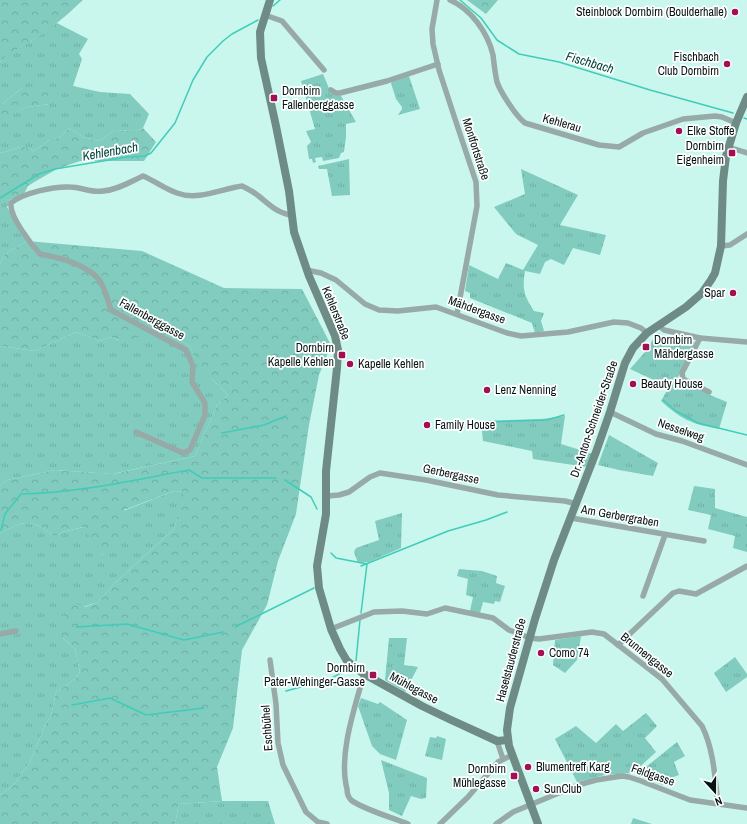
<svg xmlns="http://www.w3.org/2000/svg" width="747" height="824" viewBox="0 0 747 824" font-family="'Archivo Narrow',sans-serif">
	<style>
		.grass { fill: url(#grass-tufts) }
		.forest { fill: url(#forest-crowns) }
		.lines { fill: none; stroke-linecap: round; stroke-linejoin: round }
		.stream { stroke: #40ccb8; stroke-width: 1.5 }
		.street { stroke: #97aaa7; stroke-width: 5.5 }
		.secondary { stroke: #6e8b85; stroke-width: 8 }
		.poi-dot { fill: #a20f52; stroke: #fff; stroke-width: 1.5 }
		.labels { text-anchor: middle; stroke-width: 3.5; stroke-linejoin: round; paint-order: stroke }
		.poi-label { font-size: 12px; fill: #051513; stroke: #fff; text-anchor: start }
		.street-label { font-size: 12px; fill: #051513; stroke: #fff }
		.water-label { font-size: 13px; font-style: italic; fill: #04443c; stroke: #fff }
	</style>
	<defs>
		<pattern id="grass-tufts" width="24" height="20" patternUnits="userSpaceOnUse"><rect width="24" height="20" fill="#81ccbf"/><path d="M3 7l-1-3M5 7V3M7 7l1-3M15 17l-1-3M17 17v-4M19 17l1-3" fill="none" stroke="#6eaea3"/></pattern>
		<pattern id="forest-crowns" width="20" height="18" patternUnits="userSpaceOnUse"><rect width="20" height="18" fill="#81ccbf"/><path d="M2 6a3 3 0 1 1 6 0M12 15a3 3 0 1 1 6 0" fill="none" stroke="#6eaea3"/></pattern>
	</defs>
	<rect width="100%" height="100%" fill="#c9f7ee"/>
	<g class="grass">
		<polygon points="57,23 88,39 79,54 82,59 73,86 100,92 130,94 149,114 143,128 135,131 115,130 99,141 83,137 69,128 60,137 48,141 34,151 24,146 2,153 0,152 0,119 27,107 49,104 22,88 2,104 0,104 0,62 10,52 31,41"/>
		<polygon points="323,74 331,93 341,96 356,122 346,124 346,137 344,152 341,153 339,158 323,161 322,157 315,158 316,162 313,163 312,159 309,159 307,146 311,142 306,131 315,129 301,81"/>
		<polygon points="409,76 420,109 398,115 402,109 402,107 396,99 391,83 393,81"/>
		<polygon points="349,159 350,195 332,196 327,169 319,169 318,166"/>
		<path d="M521,169L578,195L560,225L606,235L600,255L573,248L564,265L551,259L545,262L540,274L525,271C522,289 524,296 534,311L544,313L541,321L544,331L535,333L532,323L470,298V293L465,291L469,265L498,279L506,263L523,270L538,245L516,234L494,207L525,194Z"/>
		<polygon points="0,200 10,200 7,207 27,241 5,254 0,264"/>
		<polygon points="153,326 190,346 194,356 212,379 228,395 217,405 195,456 112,474 55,470 7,480 0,485 0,346 35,351 76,332 100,341 111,337 118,340"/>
		<path d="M657,333H660L659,337L677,342L679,336L689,339L694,342L692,351L677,379L705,393L727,402L719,429C691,424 681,419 661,401L669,387L630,369L645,352Z"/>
		<polygon points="565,416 561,444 593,454 587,467 533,459 532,451 483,441 481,421 541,419"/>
		<polygon points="609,435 658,463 653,476 619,470 598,465"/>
		<polygon points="694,486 715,489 715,508 747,517 747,552 733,548 735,536 708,529 711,515 688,510"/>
		<path d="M174,491L185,492L174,529L117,581L98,602L68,612L63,617V638L75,649L80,672L75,679L56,692L51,716L46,723L30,762L12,787L0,795V534C23,521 31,517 53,536H57L62,532L84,527L102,555L123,511Z"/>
		<polygon points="402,513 401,548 369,562 358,563 354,552 356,548 379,540 375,521"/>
		<polygon points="459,569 482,571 497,576 496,583 505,586 500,602 495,601 494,604 483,602 480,613 470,611 473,597 466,595 468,579 457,576"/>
		<polygon points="581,636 577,660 565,673 553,665 555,640"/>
		<polygon points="389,638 407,638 404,665 418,667 405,692 385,680"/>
		<polygon points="735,657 747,674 747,677 726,692 714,673"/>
		<polygon points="361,698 378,704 380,702 407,720 396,760 380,754 372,746 358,706"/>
		<polygon points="646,713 657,726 645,738 656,752 633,773 605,775 577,782 555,739 576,726 596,743 616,724 623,731"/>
		<polygon points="437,736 446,739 442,760 425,756 430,737 436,738"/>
		<polygon points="677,742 685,756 674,762 679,775 668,779 663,785 636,775"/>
		<polygon points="381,760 427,778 426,798 421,799 411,796 402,816 389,810 389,793"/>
		<polygon points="222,801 268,801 275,824 175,824 179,804"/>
		<polygon points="633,818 652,824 631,824"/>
	</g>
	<g class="forest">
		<path d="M0,0H83C67,15 50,30 31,41C18,49 11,51 0,62Z"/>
		<polygon points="467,0 498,0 486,14"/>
		<polygon points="36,86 52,95 49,104 27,107 0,120 0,104 2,104 22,88"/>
		<polygon points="69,128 83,137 99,141 115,130 135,131 143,128 156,142 144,161 80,161 57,169 36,181 28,186 24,194 10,200 0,200 0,152 2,153 24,146 34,151 48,141 60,137"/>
		<path d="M27,241L142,251L224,288L302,289L331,345L319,375L309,425L296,514L278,561L267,605L242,650L233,728L217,767L222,801L179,804L175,824H0V795L12,787L30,762L46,723L51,716L56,692L75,679L80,672L75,649L63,638L60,627L63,617L75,603L85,607L98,602L117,581L174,529L184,492L174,491L124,510L136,530L101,555L83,527L62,532L57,536H53C31,517 23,521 0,534V485L7,480L55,470L113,474L195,456L217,405L228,395L212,379L202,378L190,346L153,327C139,337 130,346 111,337L100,341L76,332L35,351L0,346V264L5,254Z"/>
	</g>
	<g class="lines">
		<g class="stream">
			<polyline points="460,0 481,18 497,40 519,54 559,62 650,90 733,113"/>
			<polyline points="273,6 280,0"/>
			<polyline points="744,118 747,119"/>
			<polyline points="0,198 39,174 55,169 127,157 145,156 151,153 175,123 193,80 207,57 223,41 232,34 258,20"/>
			<polyline points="663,400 676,411 698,423 747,435"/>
			<polyline points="482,422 547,420 564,415"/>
			<polyline points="222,433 264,425 286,416"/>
			<polyline points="285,480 311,497 317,509"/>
			<path d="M1,530L5,514L21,494C78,493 133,480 189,470L202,478H276"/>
			<polyline points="331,553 336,558 367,564 361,613"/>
			<polyline points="361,566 448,531 486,520 507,512"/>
			<polyline points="76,627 127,624 184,640 223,632"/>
			<polyline points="235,627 314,588"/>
			<polyline points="356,661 360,620"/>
			<polyline points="286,691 330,679 348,669"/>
			<polyline points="72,705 110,698 146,715 204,708"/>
		</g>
		<g class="street">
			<polyline points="437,0 432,29 433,44 439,70 457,125 476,182 477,206 457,314"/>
			<path d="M450,0C471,9 488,33 493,55C494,64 495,73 497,82C501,93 516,116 525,123L599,145L619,147L643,133L683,119L715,116L722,117L736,123"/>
			<polyline points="265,15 282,21 324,70"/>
			<polyline points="331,90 336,93 340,93 387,81 438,64"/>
			<polyline points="728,147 747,153"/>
			<polyline points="721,246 730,245 747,234"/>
			<polyline points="306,270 321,273 336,280 365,304 379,310 398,311 436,307 507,333 521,336 568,332 614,322 628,323 641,328 647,333"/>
			<polyline points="658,325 664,330 700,338 747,342"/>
			<polyline points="700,338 682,373 683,379 709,392"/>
			<polyline points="610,412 656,434 682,441 747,465"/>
			<path d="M136,432L183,453L190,450L205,415V403L192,382L193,366L186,350L111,310C108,301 105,289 100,281C89,265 58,257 40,254C31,244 9,216 11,203C23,193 54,186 70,187C81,187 92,193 103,191C117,190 130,182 143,176C155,181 165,189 177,193C198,201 221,189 242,186C246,188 252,191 256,194C267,202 277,214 292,215"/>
			<polyline points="327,496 339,495 349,492 370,477 380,473 426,480 498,495 565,501 577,504"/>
			<polyline points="571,518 704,541"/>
			<polyline points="643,596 665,535"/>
			<path d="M331,629L374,612L402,611L427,614L445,608L493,618L509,630L530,638L539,639L592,632L604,634L662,679L702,726C714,750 715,779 718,804"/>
			<polyline points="0,634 16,631"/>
			<polyline points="618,645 673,593 679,591 696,594 747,566"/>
			<polyline points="270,660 276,704 278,743 283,765 306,812 318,822 327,824"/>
			<path d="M364,674C355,707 338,755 347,789C347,792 348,797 351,800C362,809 394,818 408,824"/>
			<polyline points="497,741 503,759"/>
			<polyline points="440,824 468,797 498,762 512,755"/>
			<polyline points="496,824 513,812 578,785 596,780 622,776 629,777 641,781 690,800 747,808"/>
		</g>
		<g class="secondary">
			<polyline points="270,0 260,32 261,58 276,126 289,191 294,232 309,276 335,336 338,350 337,368 326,471 326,514 317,566 319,588 331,629 340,649 347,661 364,674 422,706 449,719 497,741 508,740"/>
			<polyline points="538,824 509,746 507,730 510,708 535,619 554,560 596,452 610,412 625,363 633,348 647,333 686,307 702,293 711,280 715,273 721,246 723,181 726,156 736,123 747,97"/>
		</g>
	</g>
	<g class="poi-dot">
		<circle cx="735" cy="12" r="4"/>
		<circle cx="727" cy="64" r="4"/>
		<rect x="270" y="94" width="8" height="8" rx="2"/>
		<circle cx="679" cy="131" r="4"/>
		<rect x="728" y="149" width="8" height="8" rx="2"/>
		<circle cx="733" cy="293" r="4"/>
		<rect x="642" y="343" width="8" height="8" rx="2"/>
		<rect x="338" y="351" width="8" height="8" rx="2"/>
		<circle cx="350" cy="364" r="4"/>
		<circle cx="633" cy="384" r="4"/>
		<circle cx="487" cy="390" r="4"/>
		<circle cx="427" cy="425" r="4"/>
		<circle cx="541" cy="653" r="4"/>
		<rect x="369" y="671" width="8" height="8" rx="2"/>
		<circle cx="528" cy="767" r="4"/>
		<rect x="510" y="772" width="8" height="8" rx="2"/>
		<circle cx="536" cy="789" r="4"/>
	</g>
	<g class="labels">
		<g class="poi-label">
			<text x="727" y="16" text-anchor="end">Steinblock Dornbirn (Boulderhalle)</text>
			<text x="719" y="61" text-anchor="end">Fischbach<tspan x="719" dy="14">Club Dornbirn</tspan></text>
			<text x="282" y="95">Dornbirn<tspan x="282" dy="14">Fallenberggasse</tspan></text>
			<text x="687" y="135">Elke Stoffe</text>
			<text x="724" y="150" text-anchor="end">Dornbirn<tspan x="724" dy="14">Eigenheim</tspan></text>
			<text x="725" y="297" text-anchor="end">Spar</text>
			<text x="654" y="344">Dornbirn<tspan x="654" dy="14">Mähdergasse</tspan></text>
			<text x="334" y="352" text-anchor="end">Dornbirn<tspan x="334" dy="14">Kapelle Kehlen</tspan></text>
			<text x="358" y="368">Kapelle Kehlen</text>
			<text x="641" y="388">Beauty House</text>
			<text x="495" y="394">Lenz Nenning</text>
			<text x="435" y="429">Family House</text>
			<text x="549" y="657">Como 74</text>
			<text x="365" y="672" text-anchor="end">Dornbirn<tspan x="365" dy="14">Pater-Wehinger-Gasse</tspan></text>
			<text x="536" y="771">Blumentreff Karg</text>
			<text x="506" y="773" text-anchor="end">Dornbirn<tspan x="506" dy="14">Mühlegasse</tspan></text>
			<text x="544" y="793">SunClub</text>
		</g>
		<g class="street-label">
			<text transform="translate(562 123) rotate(16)" y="4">Kehlerau</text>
			<text transform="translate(476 149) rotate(72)" y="4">Montfortstraße</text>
			<text transform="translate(477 310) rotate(20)" y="4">Mähdergasse</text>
			<text transform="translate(336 313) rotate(68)" y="4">Kehlerstraße</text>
			<text transform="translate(152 319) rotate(29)" y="4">Fallenberggasse</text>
			<text transform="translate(594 419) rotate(-71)" y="4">Dr.-Anton-Schneider-Straße</text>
			<text transform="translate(681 430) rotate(19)" y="4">Nesselweg</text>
			<text transform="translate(451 474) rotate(12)" y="4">Gerbergasse</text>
			<text transform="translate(620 516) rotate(10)" y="4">Am Gerbergraben</text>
			<text transform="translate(647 655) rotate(39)" y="4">Brunnengasse</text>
			<text transform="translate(511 660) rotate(-75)" y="4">Haselstauderstraße</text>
			<text transform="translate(414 688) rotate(28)" y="4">Mühlegasse</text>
			<text transform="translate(267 728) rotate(-94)" y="4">Eschbühel</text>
			<text transform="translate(653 775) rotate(19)" y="4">Feldgasse</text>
		</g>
		<g class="water-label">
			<text transform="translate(590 62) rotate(16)" y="5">Fischbach</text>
			<text transform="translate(110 151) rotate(-10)" y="5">Kehlenbach</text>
		</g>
	</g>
	<g transform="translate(715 792) rotate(159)" stroke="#ffffff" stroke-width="3" paint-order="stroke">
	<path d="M0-3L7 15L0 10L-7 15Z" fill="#051513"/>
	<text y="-6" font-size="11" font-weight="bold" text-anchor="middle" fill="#051513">N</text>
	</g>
</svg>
